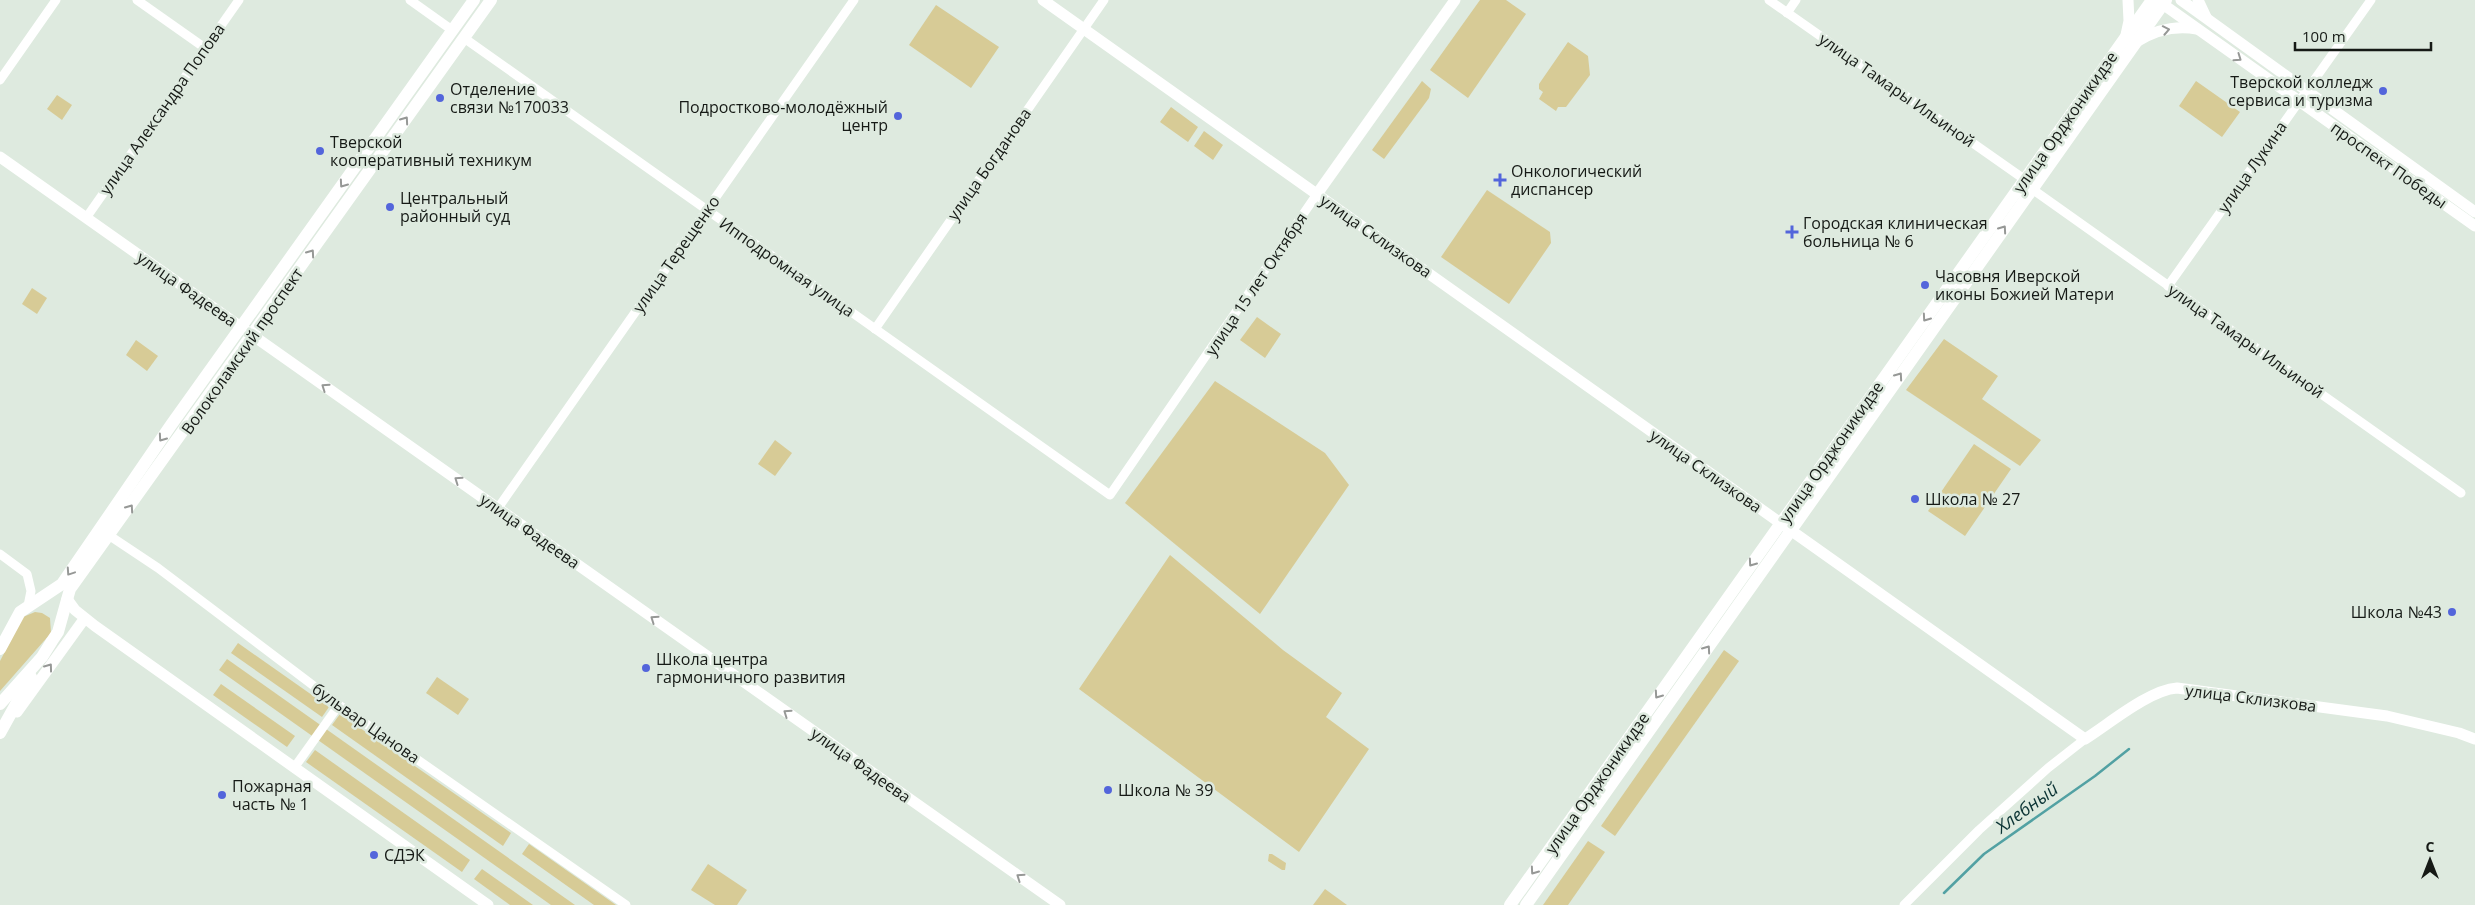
<svg xmlns="http://www.w3.org/2000/svg" width="2475" height="905" viewBox="0 0 2475 905" font-family="'Open Sans',sans-serif">
	<style>
		.green { fill: #d7cb96 }
		.lines { fill: none; stroke-linecap: round; stroke-linejoin: round }
		.stream { stroke: #52a1a3; stroke-width: 2.5 }
		.street { stroke: #fff; stroke-width: 9 }
		.secondary { stroke: #fff; stroke-width: 11 }
		.primary { stroke: #fff; stroke-width: 12 }
		.oneway { stroke: #969896 }
		.poi-dot { fill: #5365db; stroke: #deeadf; stroke-width: 2 }
		.labels { text-anchor: middle; stroke-width: 5; stroke-linejoin: round; paint-order: stroke }
		.poi-label { font-size: 16px; fill: #161a16; stroke: #deeadf; text-anchor: start }
		.street-label { font-size: 16px; fill: #161a16; stroke: #deeadf }
		.water-label { font-size: 18px; font-style: italic; fill: #0b3334; stroke: #deeadf }
	</style>
	<rect width="100%" height="100%" fill="#deeadf"/>
	<g class="green">
		<polygon points="1480,0 1506,0 1526,14 1468,98 1430,70"/>
		<polygon points="936,5 999,47 971,88 909,45"/>
		<polygon points="1568,42 1588,56 1590,75 1566,107 1558,107 1556,111 1539,99 1543,92 1539,89 1539,84"/>
		<polygon points="1422,81 1431,89 1429,98 1384,159 1372,150"/>
		<polygon points="2196,81 2240,112 2222,137 2179,106"/>
		<polygon points="57,95 72,105 62,120 47,109"/>
		<polygon points="1171,107 1198,127 1188,142 1160,122"/>
		<polygon points="1204,131 1223,145 1213,160 1194,146"/>
		<polygon points="1487,190 1550,232 1551,243 1509,304 1441,257"/>
		<polygon points="32,288 47,298 37,314 22,304"/>
		<polygon points="1257,317 1281,334 1265,358 1240,340"/>
		<polygon points="1944,339 1998,376 1982,399 2041,440 2020,466 1906,390"/>
		<polygon points="136,340 158,356 147,371 126,355"/>
		<polygon points="1215,381 1325,453 1349,485 1260,614 1125,503"/>
		<polygon points="775,440 792,453 775,476 758,464"/>
		<polygon points="1974,444 2011,469 1965,536 1928,511"/>
		<polygon points="1170,555 1283,650 1342,693 1326,717 1369,749 1299,852 1079,689"/>
		<polygon points="35,612 42,613 50,618 51,633 0,691 0,661 23,617"/>
		<polygon points="238,643 329,707 322,717 231,653"/>
		<polygon points="1724,650 1739,661 1615,836 1601,826"/>
		<polygon points="227,659 575,905 551,905 219,670"/>
		<polygon points="437,677 469,699 458,715 426,693"/>
		<polygon points="221,684 295,736 287,747 213,695"/>
		<polygon points="340,714 511,833 503,846 332,725"/>
		<polygon points="315,750 470,860 462,872 306,762"/>
		<polygon points="1588,841 1605,852 1568,905 1543,905"/>
		<polygon points="529,844 616,905 594,905 522,854"/>
		<polygon points="1269,854 1272,854 1286,863 1285,870 1282,870 1268,861"/>
		<polygon points="708,864 747,890 737,905 715,905 691,890"/>
		<polygon points="482,869 533,905 510,905 474,879"/>
		<polygon points="1325,889 1347,905 1313,905"/>
	</g>
	<g class="lines">
		<polyline class="stream" points="1944,893 1984,854 2095,776 2129,749"/>
		<g class="street">
			<polyline points="137,0 205,48"/>
			<polyline points="410,0 452,30"/>
			<polyline points="1769,0 2024,179"/>
			<polyline points="1787,13 1796,0"/>
			<polyline points="464,38 1110,495 1317,194"/>
			<polyline points="0,80 56,0"/>
			<polyline points="2032,189 2461,493"/>
			<polyline points="86,218 239,0"/>
			<polyline points="2168,286 2371,0"/>
			<polyline points="875,329 1104,0"/>
			<polyline points="498,508 854,0"/>
			<polyline points="110,536 158,568 339,705 626,905"/>
			<polyline points="0,554 27,574 31,591 28,606"/>
			<polyline points="294,768 339,705"/>
			<polyline points="1904,905 1979,830 2048,768 2085,739"/>
		</g>
		<g class="secondary">
			<path d="M1043,0L2085,739C2109,724 2149,690 2177,688L2387,716L2459,733L2475,739"/>
			<polyline points="2157,0 2475,226"/>
			<polyline points="2181,0 2475,212"/>
			<polyline points="2198,0 2206,17"/>
			<polyline points="2126,35 2129,21 2128,0"/>
			<path d="M2136,42C2155,30 2175,25 2197,29"/>
			<polyline points="0,157 1060,905"/>
			<polyline points="1317,194 1455,0"/>
			<polyline points="67,599 75,610 95,626 488,905"/>
			<polyline points="17,712 82,622"/>
		</g>
		<g class="primary">
			<polyline points="0,649 20,612 62,584 171,425 474,0"/>
			<polyline points="0,704 42,657 52,641 58,632 70,589 491,0"/>
			<polyline points="0,733 31,677"/>
			<polyline points="1510,905 2152,0"/>
			<polyline points="1526,905 2166,0"/>
		</g>
	</g>
	<defs><path id="oneway-chevron" d="M-2-3.5L2.5 0L-2 3.5" fill="none" stroke-width="1.6" stroke-linecap="round" stroke-linejoin="round" transform="scale(1.25)"/></defs>
	<g class="oneway">
		<use href="#oneway-chevron" transform="translate(2166 30) rotate(-11)"/>
		<use href="#oneway-chevron" transform="translate(2238 58) rotate(35)"/>
		<use href="#oneway-chevron" transform="translate(405 120) rotate(-55)"/>
		<use href="#oneway-chevron" transform="translate(343 184) rotate(125)"/>
		<use href="#oneway-chevron" transform="translate(2003 229) rotate(-55)"/>
		<use href="#oneway-chevron" transform="translate(311 253) rotate(-55)"/>
		<use href="#oneway-chevron" transform="translate(1926 318) rotate(125)"/>
		<use href="#oneway-chevron" transform="translate(1899 376) rotate(-55)"/>
		<use href="#oneway-chevron" transform="translate(325 387) rotate(-145)"/>
		<use href="#oneway-chevron" transform="translate(162 438) rotate(125)"/>
		<use href="#oneway-chevron" transform="translate(458 480) rotate(-145)"/>
		<use href="#oneway-chevron" transform="translate(130 508) rotate(-55)"/>
		<use href="#oneway-chevron" transform="translate(1752 563) rotate(125)"/>
		<use href="#oneway-chevron" transform="translate(70 572) rotate(124)"/>
		<use href="#oneway-chevron" transform="translate(654 619) rotate(-145)"/>
		<use href="#oneway-chevron" transform="translate(1707 649) rotate(-55)"/>
		<use href="#oneway-chevron" transform="translate(49 667) rotate(-54)"/>
		<use href="#oneway-chevron" transform="translate(1658 695) rotate(125)"/>
		<use href="#oneway-chevron" transform="translate(787 713) rotate(-145)"/>
		<use href="#oneway-chevron" transform="translate(1534 871) rotate(125)"/>
		<use href="#oneway-chevron" transform="translate(1020 877) rotate(-145)"/>
	</g>
	<g class="poi-dot">
		<circle cx="2383" cy="91" r="5"/>
		<circle cx="440" cy="98" r="5"/>
		<circle cx="898" cy="116" r="5"/>
		<circle cx="320" cy="151" r="5"/>
		<path d="M1497.5 172.5h5v5h5v5h-5v5h-5v-5h-5v-5h5z"/>
		<circle cx="390" cy="207" r="5"/>
		<path d="M1789.5 224.5h5v5h5v5h-5v5h-5v-5h-5v-5h5z"/>
		<circle cx="1925" cy="285" r="5"/>
		<circle cx="1915" cy="499" r="5"/>
		<circle cx="2452" cy="612" r="5"/>
		<circle cx="646" cy="668" r="5"/>
		<circle cx="1108" cy="790" r="5"/>
		<circle cx="222" cy="795" r="5"/>
		<circle cx="374" cy="855" r="5"/>
	</g>
	<g class="labels">
		<g class="poi-label">
			<text x="2373" y="88" text-anchor="end">Тверской колледж<tspan x="2373" dy="18">сервиса и туризма</tspan></text>
			<text x="450" y="95">Отделение<tspan x="450" dy="18">связи №170033</tspan></text>
			<text x="888" y="113" text-anchor="end">Подростково-молодёжный<tspan x="888" dy="18">центр</tspan></text>
			<text x="330" y="148">Тверской<tspan x="330" dy="18">кооперативный техникум</tspan></text>
			<text x="1511" y="177">Онкологический<tspan x="1511" dy="18">диспансер</tspan></text>
			<text x="400" y="204">Центральный<tspan x="400" dy="18">районный суд</tspan></text>
			<text x="1803" y="229">Городская клиническая<tspan x="1803" dy="18">больница № 6</tspan></text>
			<text x="1935" y="282">Часовня Иверской<tspan x="1935" dy="18">иконы Божией Матери</tspan></text>
			<text x="1925" y="505">Школа № 27</text>
			<text x="2442" y="618" text-anchor="end">Школа №43</text>
			<text x="656" y="665">Школа центра<tspan x="656" dy="18">гармоничного развития</tspan></text>
			<text x="232" y="792">Пожарная<tspan x="232" dy="18">часть № 1</tspan></text>
			<text x="1118" y="796">Школа № 39</text>
			<text x="384" y="861">СДЭК</text>
		</g>
		<g class="street-label">
			<text transform="translate(1897 90) rotate(35)" y="6">улица Тамары Ильиной</text>
			<text transform="translate(162 109) rotate(-55)" y="6">улица Александра Попова</text>
			<text transform="translate(2065 122) rotate(-55)" y="6">улица Орджоникидзе</text>
			<text transform="translate(989 164) rotate(-55)" y="6">улица Богданова</text>
			<text transform="translate(2389 165) rotate(35)" y="6">проспект Победы</text>
			<text transform="translate(2252 167) rotate(-55)" y="6">улица Лукина</text>
			<text transform="translate(1376 236) rotate(35)" y="6">улица Склизкова</text>
			<text transform="translate(676 254) rotate(-55)" y="6">улица Терещенко</text>
			<text transform="translate(787 267) rotate(35)" y="6">Ипподромная улица</text>
			<text transform="translate(1256 284) rotate(-56)" y="6">улица 15 лет Октября</text>
			<text transform="translate(187 289) rotate(35)" y="6">улица Фадеева</text>
			<text transform="translate(2246 341) rotate(35)" y="6">улица Тамары Ильиной</text>
			<text transform="translate(242 351) rotate(-55)" y="6">Волоколамский проспект</text>
			<text transform="translate(1831 452) rotate(-55)" y="6">улица Орджоникидзе</text>
			<text transform="translate(1706 471) rotate(35)" y="6">улица Склизкова</text>
			<text transform="translate(530 531) rotate(35)" y="6">улица Фадеева</text>
			<text transform="translate(2251 698) rotate(7)" y="6">улица Склизкова</text>
			<text transform="translate(366 723) rotate(35)" y="6">бульвар Цанова</text>
			<text transform="translate(861 765) rotate(35)" y="6">улица Фадеева</text>
			<text transform="translate(1597 783) rotate(-55)" y="6">улица Орджоникидзе</text>
		</g>
		<g class="water-label">
			<text transform="translate(2027 808) rotate(-36)" y="6">Хлебный</text>
		</g>
	</g>
	<g transform="translate(2430 860)" stroke="#deeadf" stroke-width="4" paint-order="stroke">
	<path d="M0-4L9 19L0 12L-9 19Z" fill="#161a16"/>
	<text y="-8" font-size="14" font-weight="bold" text-anchor="middle" fill="#161a16">С</text>
	</g>
	<path d="M2295 42v8h136v-8" fill="none" stroke="#161a16" stroke-width="2.5"/>
	<text x="2302" y="42" font-size="15" fill="#161a16" stroke="#deeadf" stroke-width="4" paint-order="stroke">100 m</text>
</svg>
